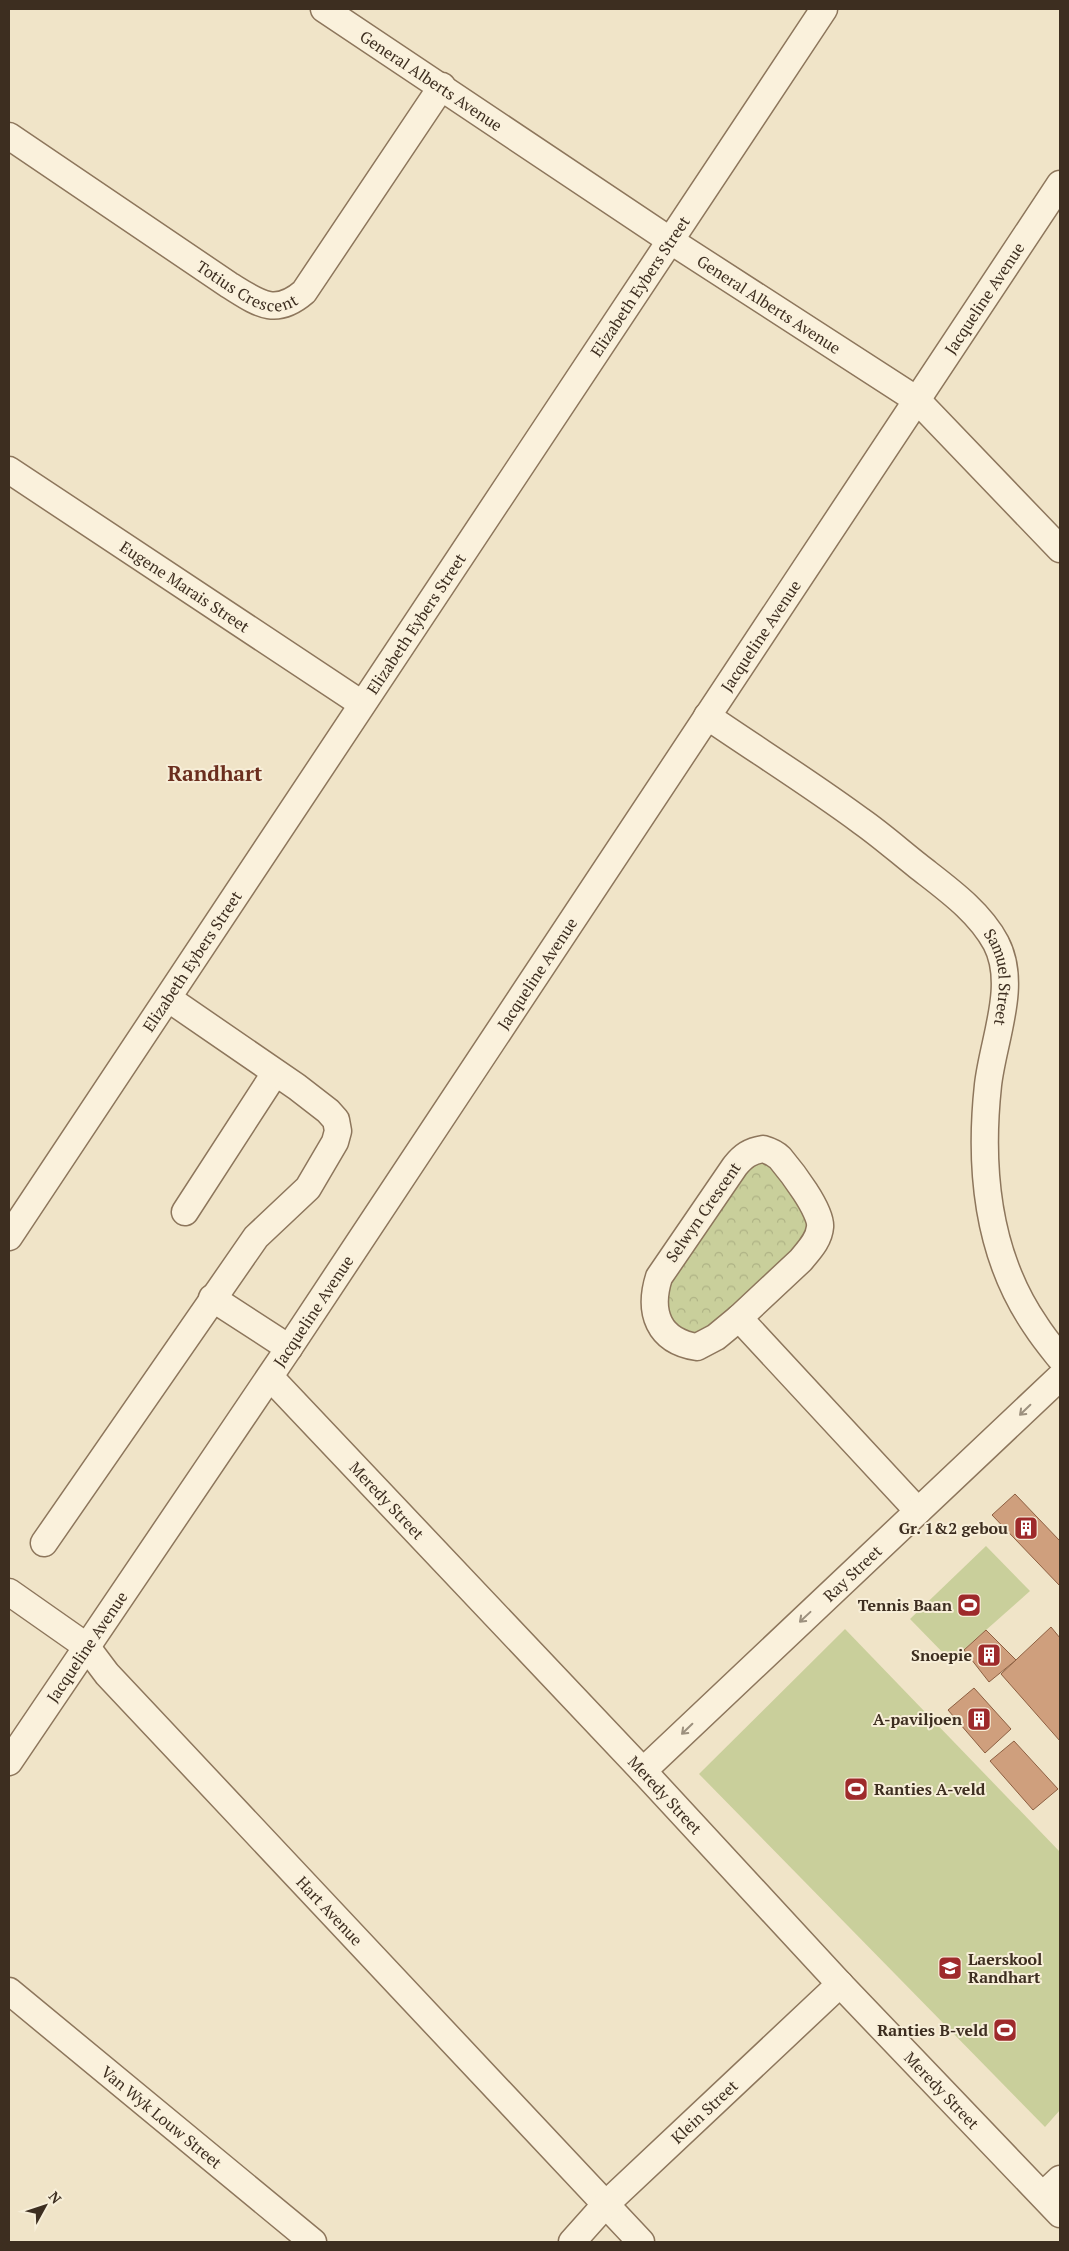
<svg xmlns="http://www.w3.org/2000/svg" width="1069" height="2251" viewBox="0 0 1069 2251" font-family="'PT Serif',serif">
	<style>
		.grass { fill: #c9cf9b }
		.forest { fill: url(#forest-crowns) }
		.building { fill: #cf9f7d; stroke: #8d5f41 }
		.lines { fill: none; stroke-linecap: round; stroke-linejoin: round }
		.minor-casing { stroke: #8d765c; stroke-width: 29 }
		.minor { stroke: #faf1dc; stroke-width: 26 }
		.oneway { stroke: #9c907e }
		.labels { text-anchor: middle; stroke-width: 4; stroke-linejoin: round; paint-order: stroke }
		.street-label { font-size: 16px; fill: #3d2e20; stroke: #f7eed8 }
		.poi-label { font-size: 16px; font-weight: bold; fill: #3d2e20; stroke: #f7eed8; text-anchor: end }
		.district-label { font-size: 21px; font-weight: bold; fill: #6b2e1e; stroke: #f7eed8 }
	</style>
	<defs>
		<pattern id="forest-crowns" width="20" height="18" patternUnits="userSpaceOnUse" patternTransform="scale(1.25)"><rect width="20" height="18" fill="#c9cf9b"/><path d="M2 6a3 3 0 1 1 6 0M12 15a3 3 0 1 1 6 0" fill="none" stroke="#aeb285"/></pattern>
	</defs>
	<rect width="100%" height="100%" fill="#f0e4c8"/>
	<g class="grass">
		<polygon points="986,1546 1030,1591 951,1661 910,1619"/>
		<polygon points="845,1629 1060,1852 1060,2110 1045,2127 699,1774"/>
	</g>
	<path class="forest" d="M765,1160L802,1199L810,1232L795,1250L711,1327C690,1340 679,1331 667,1313V1289L680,1265L735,1183L753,1167Z"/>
	<g class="building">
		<polygon points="1015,1494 1060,1541 1060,1586 992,1515"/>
		<polygon points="1051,1627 1060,1638 1060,1741 1001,1674"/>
		<polygon points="986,1630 1016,1660 989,1682 964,1650"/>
		<polygon points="974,1688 1011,1729 985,1753 948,1710"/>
		<polygon points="1014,1741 1058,1789 1033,1810 990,1761"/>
	</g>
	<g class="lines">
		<g class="minor-casing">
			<g id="minor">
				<path id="s1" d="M324,9L671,241L917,400L1060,549"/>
				<path id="s2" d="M9,136L229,285C258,303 275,317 304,292L442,86"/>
				<path id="s3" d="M9,470L362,704"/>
				<path id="s4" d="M707,716C758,751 811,784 861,821C881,835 899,851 918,866C946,888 979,911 996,943C1018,985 993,1040 988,1085C979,1168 987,1255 1036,1326C1043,1337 1052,1348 1060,1358"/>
				<path d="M763,1149C770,1151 775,1153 780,1158C791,1171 822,1211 820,1227C819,1240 809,1250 801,1260L739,1318L716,1337L697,1347C658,1341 648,1312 659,1277L735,1166C743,1156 750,1151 763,1149Z"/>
				<polyline points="185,1212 275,1073"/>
				<path id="s5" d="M9,1237L824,9"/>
				<polyline points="212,1298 289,1348"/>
				<polyline points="739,1318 918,1511"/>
				<path id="s6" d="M270,1377L643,1771L840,1984L1060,2214"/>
				<polyline points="44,1543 256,1237 308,1188 335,1142 338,1131 336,1120 328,1111 297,1087 169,999"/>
				<path id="s7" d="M9,1592L86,1646L107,1674L155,1725L641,2242"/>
				<path id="s8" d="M9,1762L289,1348L1060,184"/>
				<path id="s9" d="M643,1771L1060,1377"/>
				<path id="s10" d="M9,1991L313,2242"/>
				<polyline points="1043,2195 1060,2179"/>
				<path id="s11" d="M572,2242L605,2205L840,1984"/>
			</g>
		</g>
		<use href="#minor" class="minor"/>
	</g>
	<defs><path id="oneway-shaft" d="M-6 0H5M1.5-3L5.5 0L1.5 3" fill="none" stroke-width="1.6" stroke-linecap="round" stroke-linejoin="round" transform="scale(1.25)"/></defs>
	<g class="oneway">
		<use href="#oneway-shaft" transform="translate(1025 1410) rotate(136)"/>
		<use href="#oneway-shaft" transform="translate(805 1617) rotate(137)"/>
		<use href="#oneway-shaft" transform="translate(687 1729) rotate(136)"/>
	</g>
	<defs>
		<g id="building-square" transform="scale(1.25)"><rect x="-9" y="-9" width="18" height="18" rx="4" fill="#9e2a2b" stroke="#f7eed8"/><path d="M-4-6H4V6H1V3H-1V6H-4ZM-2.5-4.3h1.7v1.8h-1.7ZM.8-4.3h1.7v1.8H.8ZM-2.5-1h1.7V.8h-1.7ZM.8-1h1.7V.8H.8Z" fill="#fff"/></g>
		<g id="stadium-square" transform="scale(1.25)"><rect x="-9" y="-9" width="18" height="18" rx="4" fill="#9e2a2b" stroke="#f7eed8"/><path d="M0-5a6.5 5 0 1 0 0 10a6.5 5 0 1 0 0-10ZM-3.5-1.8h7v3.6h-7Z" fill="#fff"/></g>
		<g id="school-square" transform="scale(1.25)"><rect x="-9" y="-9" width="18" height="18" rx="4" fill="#9e2a2b" stroke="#f7eed8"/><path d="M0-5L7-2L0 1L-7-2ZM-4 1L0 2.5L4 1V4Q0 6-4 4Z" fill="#fff"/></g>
	</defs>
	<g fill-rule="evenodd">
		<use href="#building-square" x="1026" y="1528"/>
		<use href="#stadium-square" x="969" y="1605"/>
		<use href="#building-square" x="989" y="1655"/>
		<use href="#building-square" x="979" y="1719"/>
		<use href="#stadium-square" x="856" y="1789"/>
		<use href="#school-square" x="950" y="1968"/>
		<use href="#stadium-square" x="1005" y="2030"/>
	</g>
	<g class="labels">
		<g class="street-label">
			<text dy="6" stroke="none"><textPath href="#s1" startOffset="129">General Alberts Avenue</textPath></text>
			<text dy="6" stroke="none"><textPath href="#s2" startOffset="284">Totius Crescent</textPath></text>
			<text dy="6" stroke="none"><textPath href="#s5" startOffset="1141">Elizabeth Eybers Street</textPath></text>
			<text dy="6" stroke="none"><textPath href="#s8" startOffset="1759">Jacqueline Avenue</textPath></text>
			<text dy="6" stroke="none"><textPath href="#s1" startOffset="534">General Alberts Avenue</textPath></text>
			<text dy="6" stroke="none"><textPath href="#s3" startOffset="211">Eugene Marais Street</textPath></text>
			<text dy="6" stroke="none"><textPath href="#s5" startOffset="736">Elizabeth Eybers Street</textPath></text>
			<text dy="6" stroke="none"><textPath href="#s8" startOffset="1354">Jacqueline Avenue</textPath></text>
			<text dy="6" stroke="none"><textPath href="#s5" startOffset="331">Elizabeth Eybers Street</textPath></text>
			<text dy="6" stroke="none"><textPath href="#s8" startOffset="949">Jacqueline Avenue</textPath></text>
			<text dy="6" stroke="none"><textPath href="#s4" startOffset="404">Samuel Street</textPath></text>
			<text transform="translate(703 1212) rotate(-55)" y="6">Selwyn Crescent</text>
			<text dy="6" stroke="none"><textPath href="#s8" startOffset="544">Jacqueline Avenue</textPath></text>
			<text dy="6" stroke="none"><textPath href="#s6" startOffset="170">Meredy Street</textPath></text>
			<text dy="6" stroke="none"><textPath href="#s9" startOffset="288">Ray Street</textPath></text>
			<text dy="6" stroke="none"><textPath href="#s8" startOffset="139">Jacqueline Avenue</textPath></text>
			<text dy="6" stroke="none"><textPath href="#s6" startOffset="575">Meredy Street</textPath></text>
			<text dy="6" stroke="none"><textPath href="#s7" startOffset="454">Hart Avenue</textPath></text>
			<text dy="6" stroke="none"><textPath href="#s6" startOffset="980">Meredy Street</textPath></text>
			<text dy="6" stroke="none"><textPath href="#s11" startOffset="186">Klein Street</textPath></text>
			<text dy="6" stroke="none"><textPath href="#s10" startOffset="198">Van Wyk Louw Street</textPath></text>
		</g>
		<g class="poi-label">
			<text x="1008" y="1534">Gr. 1&amp;2 gebou</text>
			<text x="952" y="1611">Tennis Baan</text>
			<text x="972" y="1661">Snoepie</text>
			<text x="962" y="1725">A-paviljoen</text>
			<text x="874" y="1795" text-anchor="start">Ranties A-veld</text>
			<text x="968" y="1965" text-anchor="start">Laerskool<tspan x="968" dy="18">Randhart</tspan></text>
			<text x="988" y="2036">Ranties B-veld</text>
		</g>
		<g class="district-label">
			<text x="215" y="781">Randhart</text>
		</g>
	</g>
	<rect width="1069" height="2251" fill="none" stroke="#3d2e20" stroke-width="20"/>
	<g transform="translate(45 2206) rotate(50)" stroke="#f7eed8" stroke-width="4" paint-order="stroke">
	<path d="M0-4L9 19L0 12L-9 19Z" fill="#3d2e20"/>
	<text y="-8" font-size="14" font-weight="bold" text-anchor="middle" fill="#3d2e20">N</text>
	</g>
</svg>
